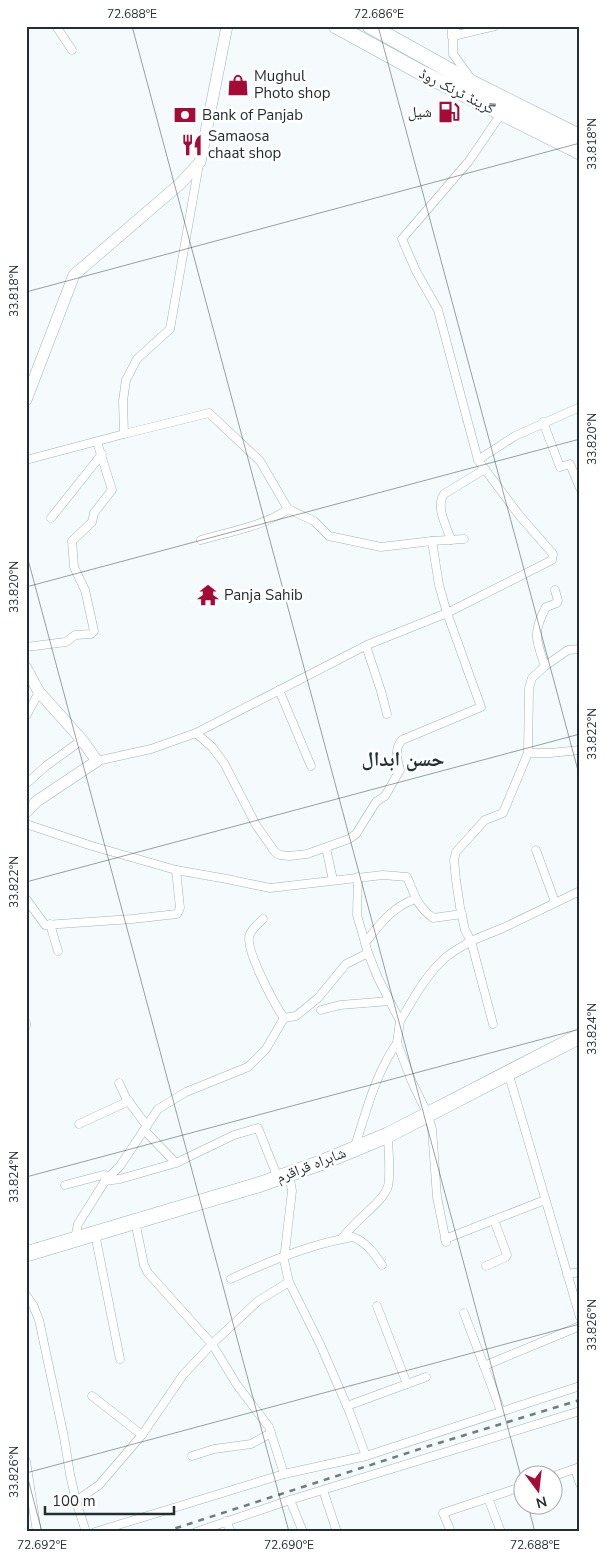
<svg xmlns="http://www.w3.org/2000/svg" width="606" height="1558" viewBox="0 0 606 1558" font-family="'Nunito Sans','Noto Naskh Arabic',sans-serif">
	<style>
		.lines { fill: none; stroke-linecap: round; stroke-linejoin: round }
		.street-casing { stroke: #9ab5c1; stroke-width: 9 }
		.secondary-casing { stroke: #9ab5c1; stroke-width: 12 }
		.highway-casing { stroke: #9ab5c1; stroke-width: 16 }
		.street { stroke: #fff; stroke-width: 8 }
		.secondary { stroke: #fff; stroke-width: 11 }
		.highway { stroke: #fff; stroke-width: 15 }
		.rail { stroke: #717a7e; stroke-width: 2.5; stroke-dasharray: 6 6; stroke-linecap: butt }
		.ticks { fill: none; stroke: #232e33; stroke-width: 1; stroke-opacity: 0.45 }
		.labels { text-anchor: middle; stroke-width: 5; stroke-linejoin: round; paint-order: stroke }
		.poi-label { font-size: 15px; fill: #232e33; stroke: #fff; text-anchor: start }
		.street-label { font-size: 15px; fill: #232e33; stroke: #fff }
		.district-label { font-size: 20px; font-weight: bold; fill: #1a323c; stroke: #fff }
		.neatline { fill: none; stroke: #232e33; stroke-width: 2 }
		.ticks-label { font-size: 12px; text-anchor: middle; fill: #232e33 }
	</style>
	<rect width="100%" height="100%" fill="#f5fbfd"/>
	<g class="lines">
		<g class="street-casing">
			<g id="street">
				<polyline points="56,26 72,50"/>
				<polyline points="469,76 453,54 453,36 495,26"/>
				<polyline points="543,422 560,467 570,464 580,488"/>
				<polyline points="124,434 209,413 260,461 288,509 314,521 329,536 381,547 432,541 464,539"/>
				<polyline points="26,460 124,434 123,401 126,380 137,359 170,329 199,164"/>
				<polyline points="478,460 515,436 580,407"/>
				<polyline points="51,518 102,454"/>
				<path d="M201,540C228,532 265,526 288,509"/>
				<path d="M451,540C447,527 435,507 444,494L485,469"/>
				<polyline points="366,646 381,691 387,714"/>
				<polyline points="26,647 66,642 75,635 91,634 94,631 85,590 74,567 72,541 92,522 94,513 112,490 97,442"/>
				<polyline points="545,666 568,650 580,649"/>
				<polyline points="279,690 311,766"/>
				<polyline points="26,716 39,692"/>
				<path d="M196,733L212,747L224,763L256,825L275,852L280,855L289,856L307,854L349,839L356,834L376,802L385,796L400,770C397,759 394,749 402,740L481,707L447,613L439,585L432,541"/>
				<polyline points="528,753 550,753 580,750"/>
				<polyline points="97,761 151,749 196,733 367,645 447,613 552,560 553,554 519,515 478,460 438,310 416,271 402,239 469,161 501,114"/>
				<polyline points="26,784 46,766 82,740"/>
				<path d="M26,824L92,846L176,870L227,879L270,888L383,875L407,877C415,895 416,905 433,918L462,914"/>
				<polyline points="326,848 333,880"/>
				<polyline points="536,850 555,902"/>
				<polyline points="27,900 45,925 132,919 177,914 180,908 176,870"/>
				<path d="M263,919C259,923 252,929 250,934C243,947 275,1005 284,1018"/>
				<polyline points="50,924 58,951"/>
				<path d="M365,943C379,925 392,907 415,899"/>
				<polyline points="368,953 378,978 400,1021 397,1043 412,1082 428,1115 432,1129 437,1197 446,1242"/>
				<polyline points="321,1010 340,1005 390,1001"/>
				<polyline points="284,1018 296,1016 318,998 346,964 368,953 357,915 358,877"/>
				<path d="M400,1021C414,998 425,976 445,958C453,951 463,946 471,941L465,930L460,907L456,880L454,860L456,852L485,820L503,813L528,753L529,688L532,678L545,666C536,640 532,633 546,607L557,603L558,601L555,590"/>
				<polyline points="26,1023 26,1026"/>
				<polyline points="493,1024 471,941 503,928 580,891"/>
				<polyline points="508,1072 580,1317"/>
				<polyline points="119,1083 126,1098 147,1126"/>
				<polyline points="79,1124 129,1101"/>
				<path d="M354,1149C366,1113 375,1074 397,1043"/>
				<polyline points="176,1163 234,1135 258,1128 278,1178"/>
				<polyline points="289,1174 292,1191 284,1260 289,1282 320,1344 350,1413 366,1456"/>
				<polyline points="105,1181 120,1179 176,1163 144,1130"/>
				<polyline points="65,1185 103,1175 110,1176"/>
				<polyline points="135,1221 144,1265 148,1273 212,1344 237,1385 269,1427 284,1474"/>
				<polyline points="95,1234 120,1359"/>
				<polyline points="75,1239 78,1224 105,1181 120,1166 158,1109 186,1092 248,1067 266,1049 284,1018"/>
				<path d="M342,1239C352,1222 384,1202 388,1186C391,1174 388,1148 388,1135"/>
				<polyline points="445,1239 545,1200"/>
				<polyline points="486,1266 506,1257 507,1255 494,1220"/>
				<polyline points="567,1274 580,1272"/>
				<path d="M231,1279C269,1261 310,1244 353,1237C366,1242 374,1253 382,1265"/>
				<polyline points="26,1295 33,1305 39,1320 64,1437 70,1474 76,1501 86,1532"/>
				<polyline points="377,1306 407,1384"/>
				<polyline points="464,1313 501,1411"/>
				<polyline points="484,1366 580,1326"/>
				<polyline points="92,1396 142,1435"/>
				<polyline points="347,1406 426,1377"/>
				<polyline points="192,1456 214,1449 251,1444 271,1433"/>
				<polyline points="26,1461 37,1532"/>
				<polyline points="575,1469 580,1484"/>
				<polyline points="554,1476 580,1467"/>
				<polyline points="323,1490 337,1532"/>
				<polyline points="488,1498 501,1532"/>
				<polyline points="290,1500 303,1532"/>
				<polyline points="76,1501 99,1485 142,1435 183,1375 212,1344 258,1301 289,1282"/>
				<polyline points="226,1521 231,1532"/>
				<polyline points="95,1532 284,1474 366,1456 580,1386"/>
				<polyline points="196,1532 290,1500 580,1411"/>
				<polyline points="451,1532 443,1513 524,1486"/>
			</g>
		</g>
		<g class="secondary-casing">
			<g id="secondary">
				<polyline points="453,36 454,26"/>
				<polyline points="26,400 74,275 181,183 200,162 227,26"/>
				<polyline points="26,668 39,692 82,740 97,761 37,801 26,812"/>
			</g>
		</g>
		<g class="highway-casing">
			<g id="highway">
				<polyline points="336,26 422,73 580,152"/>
				<polyline points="370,26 474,84 580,137"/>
				<polyline points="26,1254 261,1184 323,1162 388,1135 580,1036"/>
			</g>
		</g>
		<use href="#street" class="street"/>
		<use href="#secondary" class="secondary"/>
		<use href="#highway" class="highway"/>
		<polyline class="rail" points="164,1532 429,1446 580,1400"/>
	</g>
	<path class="ticks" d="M132,26L524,1488M378,26L580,778M26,292L580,143M26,552L289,1532M26,587L580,439M26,882L580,734M26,1177L580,1029M26,1471L42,1532M26,1473L580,1324M528,1506L535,1532"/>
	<defs>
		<g id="shop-bare" transform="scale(1.725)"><path d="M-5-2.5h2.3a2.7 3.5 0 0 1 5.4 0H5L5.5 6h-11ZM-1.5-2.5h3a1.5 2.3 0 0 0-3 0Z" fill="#a60b36" stroke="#fff" stroke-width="2.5" paint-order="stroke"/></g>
		<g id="fuel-bare" transform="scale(1.725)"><path d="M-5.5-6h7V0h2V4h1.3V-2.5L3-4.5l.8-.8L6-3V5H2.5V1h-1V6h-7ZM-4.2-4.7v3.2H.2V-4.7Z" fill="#a60b36" stroke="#fff" stroke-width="2.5" paint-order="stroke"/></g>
		<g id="bank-bare" transform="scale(1.725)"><path d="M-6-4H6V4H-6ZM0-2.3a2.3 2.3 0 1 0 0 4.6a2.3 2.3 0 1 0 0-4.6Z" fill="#a60b36" stroke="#fff" stroke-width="2.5" paint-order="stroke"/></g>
		<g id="restaurant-bare" transform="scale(1.725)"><path d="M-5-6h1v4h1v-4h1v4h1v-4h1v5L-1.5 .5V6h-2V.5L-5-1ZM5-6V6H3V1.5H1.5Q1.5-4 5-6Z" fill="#a60b36" stroke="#fff" stroke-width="2.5" paint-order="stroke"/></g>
		<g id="temple-bare" transform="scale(1.725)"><path d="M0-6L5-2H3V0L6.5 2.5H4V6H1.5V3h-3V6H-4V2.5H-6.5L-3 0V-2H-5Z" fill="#a60b36" stroke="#fff" stroke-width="2.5" paint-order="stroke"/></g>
	</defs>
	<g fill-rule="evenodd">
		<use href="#shop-bare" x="238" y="85"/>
		<use href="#fuel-bare" x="449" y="112"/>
		<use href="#bank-bare" x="185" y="115"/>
		<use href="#restaurant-bare" x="192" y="145"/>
		<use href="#temple-bare" x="208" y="595"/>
	</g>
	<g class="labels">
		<g class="poi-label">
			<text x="254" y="81">Mughul<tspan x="254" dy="17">Photo shop</tspan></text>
			<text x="432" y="117" text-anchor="end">شیل</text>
			<text x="202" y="120">Bank of Panjab</text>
			<text x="208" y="141">Samaosa<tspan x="208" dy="17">chaat shop</tspan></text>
			<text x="224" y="600">Panja Sahib</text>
		</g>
		<g class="street-label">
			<text transform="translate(457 91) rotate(27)" y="5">گرینڈ ٹرنک روڈ</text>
			<text transform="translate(311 1165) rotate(-21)" y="5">شاہراہ قراقرم</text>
		</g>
		<g class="district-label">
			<text x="403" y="766">حسن ابدال</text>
		</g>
	</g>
	<rect width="606" height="1558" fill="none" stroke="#ffffff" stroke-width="55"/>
	<g transform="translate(538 1490) rotate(165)"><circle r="24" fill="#ffffff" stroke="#a7abad"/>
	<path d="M0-4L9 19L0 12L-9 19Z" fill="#a60b36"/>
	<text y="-8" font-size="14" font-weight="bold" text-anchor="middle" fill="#232e33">N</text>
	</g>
	<path d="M45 1506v8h129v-8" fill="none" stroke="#232e33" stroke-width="2.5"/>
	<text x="52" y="1506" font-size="15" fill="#232e33" stroke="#ffffff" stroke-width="4" paint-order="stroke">100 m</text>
	<rect x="28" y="28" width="550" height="1502" class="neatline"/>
	<g class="ticks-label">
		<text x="132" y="18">72.688°E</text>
		<text x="379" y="18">72.686°E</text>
		<text transform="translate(592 144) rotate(-90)" y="4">33.818°N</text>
		<text transform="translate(14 291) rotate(-90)" y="4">33.818°N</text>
		<text transform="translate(592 439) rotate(-90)" y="4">33.820°N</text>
		<text transform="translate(14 587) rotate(-90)" y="4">33.820°N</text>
		<text transform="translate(592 734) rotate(-90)" y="4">33.822°N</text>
		<text transform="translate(14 882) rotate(-90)" y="4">33.822°N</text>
		<text transform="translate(592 1029) rotate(-90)" y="4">33.824°N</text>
		<text transform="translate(14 1177) rotate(-90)" y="4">33.824°N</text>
		<text transform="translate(592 1325) rotate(-90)" y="4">33.826°N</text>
		<text transform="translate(14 1472) rotate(-90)" y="4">33.826°N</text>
		<text x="42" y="1549">72.692°E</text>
		<text x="289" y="1549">72.690°E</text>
		<text x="535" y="1549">72.688°E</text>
	</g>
</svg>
